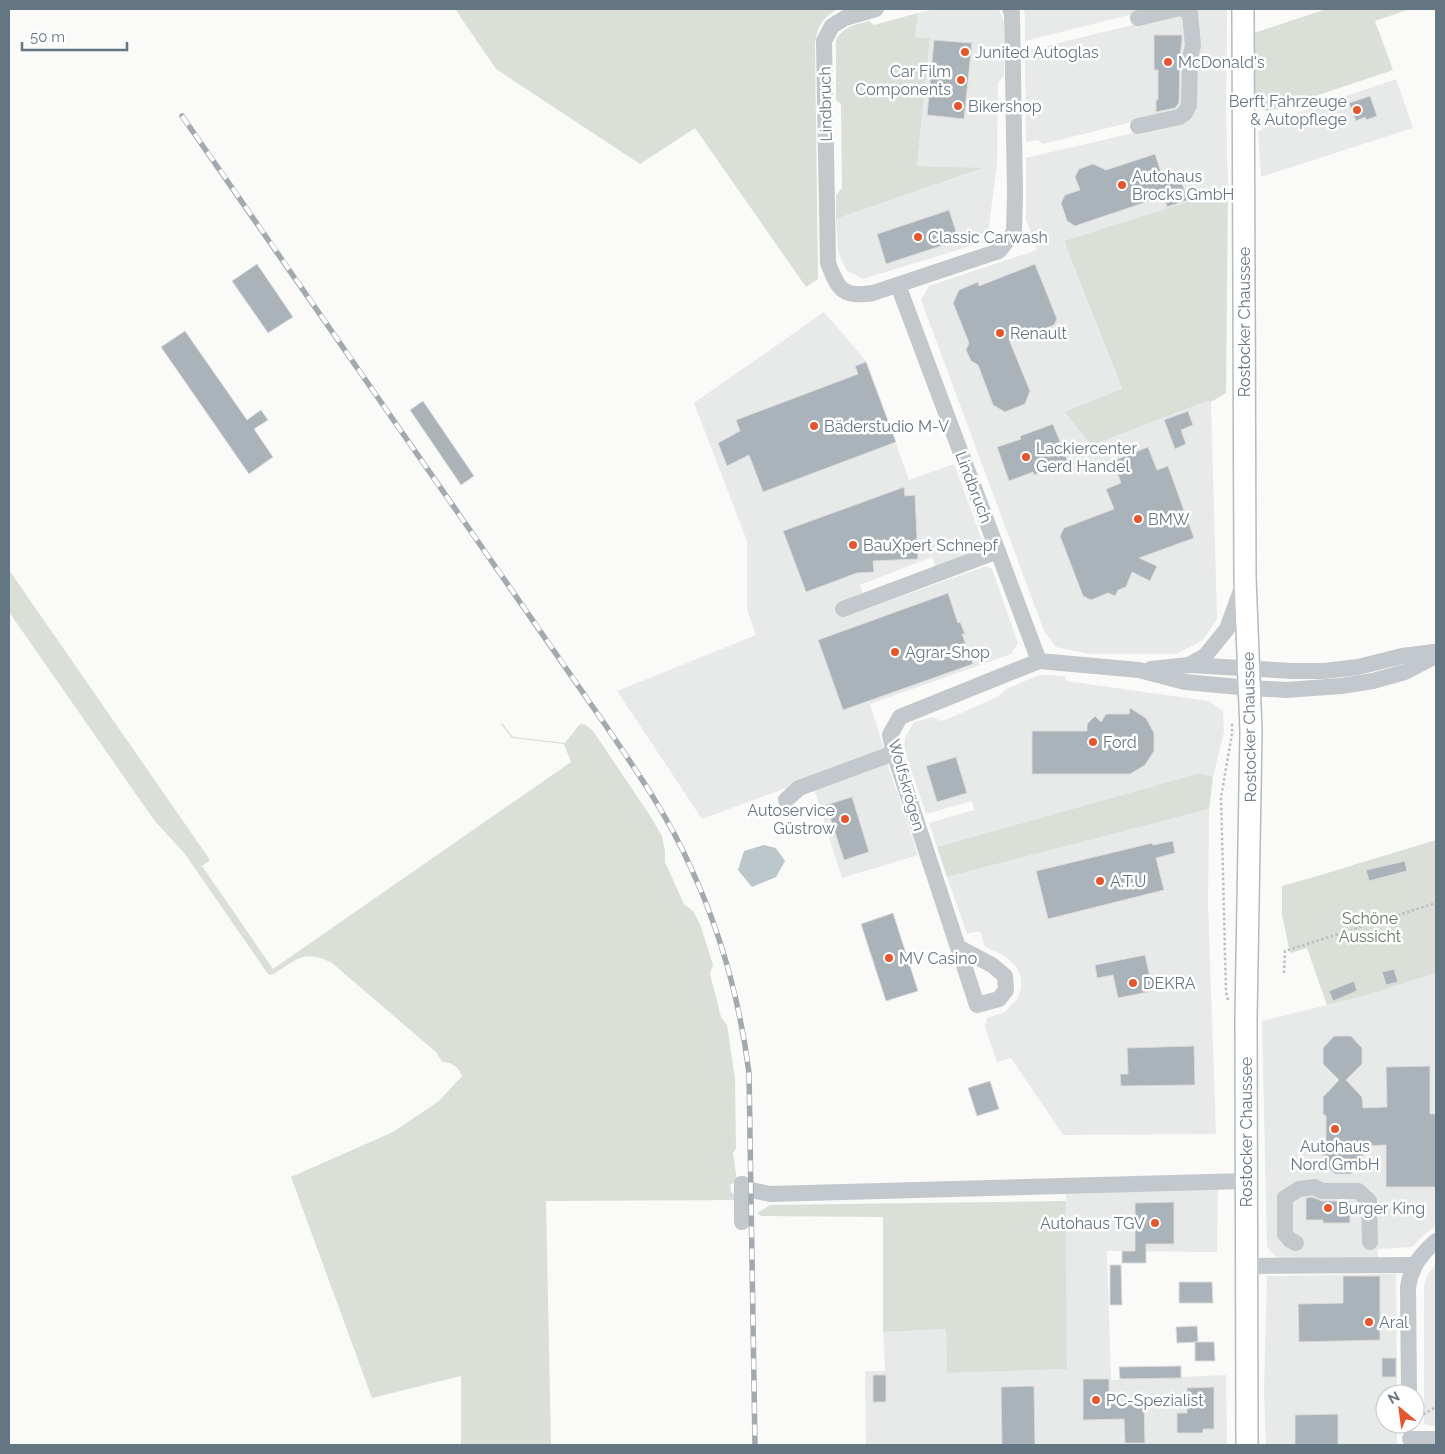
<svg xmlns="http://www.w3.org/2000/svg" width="1445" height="1454" viewBox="0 0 1445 1454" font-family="Raleway,sans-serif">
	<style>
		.built { fill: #e8e9e9 }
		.green { fill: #dadfd7 }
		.water { fill: #bbc7cb }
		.building { fill: #aab3b9; stroke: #dcdcda }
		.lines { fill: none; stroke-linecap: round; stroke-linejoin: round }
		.major-casing { stroke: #b5babe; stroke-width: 24 }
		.path { stroke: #bbbfc2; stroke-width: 2.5; stroke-dasharray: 2.5 2.5; stroke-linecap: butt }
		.minor { stroke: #c3c8cc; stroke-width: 16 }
		.major { stroke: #fff; stroke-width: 21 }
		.rail-casing { stroke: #a2aab0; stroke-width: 5.5 }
		.rail { stroke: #fff; stroke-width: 4; stroke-dasharray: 11; stroke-linecap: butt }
		.poi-dot { fill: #e4572e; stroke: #fff; stroke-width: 2 }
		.labels { text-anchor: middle; stroke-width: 5; stroke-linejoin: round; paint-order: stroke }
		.poi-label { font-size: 16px; fill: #657683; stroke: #fff; text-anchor: start }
		.street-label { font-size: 16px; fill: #657683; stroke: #fff }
		.park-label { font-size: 16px; fill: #687a64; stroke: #fff }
	</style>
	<rect width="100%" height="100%" fill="#fafaf8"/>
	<g class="built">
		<polygon points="937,9 999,9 1004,22 1004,76 998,82 997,164 987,241 863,279 846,270 838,251 836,219 981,169 917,166 930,38 915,37 918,13"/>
		<polygon points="1023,9 1227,9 1226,111 1228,189 1064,241 1122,390 1211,402 1217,619 1203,640 1177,654 1089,654 1056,647 1044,631 921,300 929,286 1037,250 1026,220 1026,158 1146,130 1144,119 1043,144 1038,140 1026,142 1025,51 1149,21 1149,10 1025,41 1025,15"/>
		<polygon points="1396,79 1413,128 1261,177 1258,132 1273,121"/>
		<polygon points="824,312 867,362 909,480 954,464 983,543 972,555 936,568 932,557 860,585 863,595 844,617 986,566 992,569 1018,643 1011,654 870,704 885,752 702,819 617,691 756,635 747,610 747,541 694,403"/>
		<polygon points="1039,675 1065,676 1066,681 1209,701 1223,711 1224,732 1213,777 1200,773 937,847 929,823 974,810 972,801 926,814 904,749 905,738 914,722 934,717 940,721 948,719 999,696 1006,689"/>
		<polygon points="887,762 918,855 842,878 814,789"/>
		<polygon points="1209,809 1208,906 1216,1134 1063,1135 1011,1058 997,1062 985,1027 987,1018 1005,1012 1018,998 1021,988 1021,977 1016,966 1005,956 985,947 980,931 967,934 947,877"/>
		<polygon points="1436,973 1436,1226 1424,1235 1412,1247 1378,1249 1378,1260 1282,1260 1273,1254 1267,1247 1262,1021 1367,995"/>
		<polygon points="1218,1188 1217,1252 1107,1251 1111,1380 1226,1375 1227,1445 866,1445 865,1371 885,1371 883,1332 946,1329 947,1373 1067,1369 1066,1194"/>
		<polygon points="1436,1264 1436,1426 1431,1426 1424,1423 1424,1285 1428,1274"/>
		<polygon points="1396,1274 1397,1394 1385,1394 1385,1424 1397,1424 1397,1445 1266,1445 1264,1393 1267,1276"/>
	</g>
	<g class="green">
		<path d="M455,9H837C821,20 818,25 815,44L818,279L806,287L695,128L640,164L496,69Z"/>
		<polygon points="1326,9 1410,9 1375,21 1393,70 1268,112 1254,105 1254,33"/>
		<path d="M918,13L915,37L930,38L917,166L983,168L836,219V195L842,188L841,104L836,100V39C846,26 854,25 869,21L874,25Z"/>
		<polygon points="1228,189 1226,393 1211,402 1207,401 1091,445 1065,412 1122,389 1064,241"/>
		<path d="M9,570L210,860L202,866L273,969L571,762L564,744L512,738L501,724L502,723L513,737L565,743L579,725L582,724L586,725L593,731L649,814L662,836L665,851V862L684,904L693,911L700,924L713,965L710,974L721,1017L727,1025L735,1079L736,1148L733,1153L737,1180L730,1185L731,1192L736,1195V1200L546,1201L551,1445H461V1376L372,1398L291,1177L393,1132L439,1101L462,1076C458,1067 453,1062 442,1062L437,1053L332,963C305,949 297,959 274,974L270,975L268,974L185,854L154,820L9,612Z"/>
		<polygon points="1200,773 1213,777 1209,809 947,877 937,847"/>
		<polygon points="1436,840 1436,973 1367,995 1327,1005 1307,948 1290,953 1282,915 1282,886 1314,877"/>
		<polygon points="1066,1201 1067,1369 947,1373 946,1329 883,1332 883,1217 761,1216 757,1213 770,1205"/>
	</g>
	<polygon class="water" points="764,845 776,848 785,861 776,877 752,887 738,870 744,851"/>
	<g class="building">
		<polygon points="1154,35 1182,35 1182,41 1180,57 1179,103 1175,108 1156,112 1156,100 1158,100 1158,70 1154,70"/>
		<polygon points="934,40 972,43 964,119 927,115"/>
		<polygon points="1370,96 1377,116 1366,120 1365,117 1356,121 1349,103"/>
		<polygon points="1155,154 1164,181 1179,175 1188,200 1167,207 1164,196 1075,226 1067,221 1061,203 1065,195 1080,190 1075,177 1079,169 1093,164 1106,170"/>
		<polygon points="949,210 959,240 886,264 877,234"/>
		<polygon points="257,264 293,317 268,333 232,281"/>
		<polygon points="1035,264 1057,319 1054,325 1010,342 1030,391 1025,404 1005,412 993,405 978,365 971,361 966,350 969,343 953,303 959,290 978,282 979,286"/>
		<polygon points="185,331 247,420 261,410 268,420 254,429 273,457 249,474 161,347"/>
		<polygon points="866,362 896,442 763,492 749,455 727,466 718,443 740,431 736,420 858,374 855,366"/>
		<polygon points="423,401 474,476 461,485 410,410"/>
		<polygon points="1188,411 1193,425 1181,430 1186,444 1175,449 1164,420"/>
		<polygon points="1053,424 1068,462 1034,475 1033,472 1009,481 997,447 1021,439 1020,436"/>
		<polygon points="1148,447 1157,470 1168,466 1194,538 1139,558 1157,566 1150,581 1132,572 1126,587 1118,590 1115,596 1108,593 1091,600 1083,596 1060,536 1064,528 1114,509 1106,489 1121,483 1113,461"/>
		<polygon points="904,487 905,496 915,495 918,559 873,561 874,572 857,573 806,592 783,531"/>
		<polygon points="948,593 958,623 960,622 965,634 962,634 973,664 843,710 818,640"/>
		<polygon points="1130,708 1146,718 1154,733 1154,751 1145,765 1130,774 1032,774 1032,731 1087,731 1087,724 1095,716 1101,722 1106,714 1129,714"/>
		<polygon points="956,757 967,793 937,802 926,766"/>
		<polygon points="852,797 869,852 844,860 826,805"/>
		<polygon points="1173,841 1175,853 1156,858 1164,890 1048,919 1036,871 1152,843 1153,845"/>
		<polygon points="1405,861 1407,871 1369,881 1366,870"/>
		<polygon points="893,913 918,991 886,1001 861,924"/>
		<polygon points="1145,955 1153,991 1118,998 1113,975 1097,978 1095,965"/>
		<polygon points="1394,969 1398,982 1386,985 1382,972"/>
		<polygon points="1354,981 1357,991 1333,1001 1329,991"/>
		<polygon points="1334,1036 1351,1036 1362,1048 1362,1064 1346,1080 1362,1097 1363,1108 1387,1107 1386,1067 1430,1066 1430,1114 1436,1114 1436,1187 1386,1187 1386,1145 1365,1146 1365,1151 1363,1150 1363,1162 1351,1174 1335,1174 1323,1162 1323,1146 1326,1143 1326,1116 1323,1114 1323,1097 1339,1080 1323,1064 1323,1048"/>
		<polygon points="1194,1046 1195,1085 1121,1086 1120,1074 1128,1074 1127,1048"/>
		<polygon points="990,1081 999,1109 977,1116 968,1088"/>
		<polygon points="1312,1197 1322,1201 1350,1201 1350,1223 1323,1223 1323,1220 1306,1220 1306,1198"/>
		<polygon points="1174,1202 1174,1244 1146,1244 1146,1263 1122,1263 1122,1251 1135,1251 1135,1203"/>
		<polygon points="1110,1265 1121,1265 1122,1305 1110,1305"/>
		<polygon points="1343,1276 1380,1276 1380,1340 1299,1342 1298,1304 1343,1303"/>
		<polygon points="1179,1282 1212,1282 1213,1303 1179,1303"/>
		<polygon points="1197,1326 1198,1342 1177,1343 1176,1327"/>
		<polygon points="1195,1342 1214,1342 1215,1361 1195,1361"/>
		<rect x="1382" y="1358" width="14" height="19"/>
		<polygon points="1181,1366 1181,1378 1120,1379 1119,1367"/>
		<rect x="873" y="1375" width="13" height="27"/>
		<polygon points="1083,1379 1109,1379 1109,1404 1144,1403 1145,1443 1125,1443 1124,1419 1083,1420"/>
		<polygon points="1034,1386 1035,1445 1002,1445 1001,1387"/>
		<polygon points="1214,1387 1214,1429 1203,1429 1203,1433 1177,1433 1177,1413 1187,1413 1187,1388"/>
		<polygon points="1338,1414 1338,1445 1295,1445 1295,1415"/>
	</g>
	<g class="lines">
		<g class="major-casing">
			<polyline id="major" points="1243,9 1245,578 1251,731 1246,1018 1247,1445"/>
		</g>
		<g class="path">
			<polyline points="1284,973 1285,951 1436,903"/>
			<polyline points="1228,1000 1226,992 1221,797 1232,734 1232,722"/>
			<polyline points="1419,1417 1436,1407"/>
		</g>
		<g class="minor">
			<path d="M876,9L845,18L832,26L824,41L828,263C838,289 842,298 873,293L999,251L1014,232L1015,193L1012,13L1010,9"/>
			<polyline points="1138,18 1176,9"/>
			<polyline points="1138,126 1179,117 1185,113 1189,105 1190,57 1193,46 1190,13 1183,9"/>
			<polyline points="898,285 1039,661"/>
			<polyline points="843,609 998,551"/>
			<polyline points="1189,665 1205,656 1227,629 1243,585"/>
			<polyline points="1151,669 1189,665 1292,671 1324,671 1358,667 1402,656 1434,652"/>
			<polyline points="786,800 799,788 894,753"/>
			<polyline points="958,947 992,965 1005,976 1006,990 999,999 977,1005 894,753 890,735 900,717 1039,661 1139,670 1185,682 1250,688 1286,690 1341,686 1373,681 1405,672 1436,656"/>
			<polyline points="742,1184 751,1190 770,1194 1246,1181"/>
			<polyline points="742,1222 742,1184"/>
			<polyline points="1296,1243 1290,1240 1285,1234 1285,1198 1299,1189 1314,1187 1322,1191 1358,1191 1369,1201 1370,1242"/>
			<polyline points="1246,1266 1414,1265"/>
			<path d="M1409,1394L1408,1287C1411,1267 1421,1254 1436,1241"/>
			<polyline points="1410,1439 1436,1439"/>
		</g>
		<use href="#major" class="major"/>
		<g class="rail-casing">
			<path id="rail" d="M182,116C279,254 375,394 472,533C516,596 560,659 604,723C636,770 668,816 691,868C721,933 740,1002 749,1073L755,1445"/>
		</g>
		<use href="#rail" class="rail"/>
	</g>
	<g class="poi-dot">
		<circle cx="965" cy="52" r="5"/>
		<circle cx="1168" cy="62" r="5"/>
		<circle cx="961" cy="80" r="5"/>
		<circle cx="958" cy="106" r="5"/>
		<circle cx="1357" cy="110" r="5"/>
		<circle cx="1122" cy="185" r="5"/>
		<circle cx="918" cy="237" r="5"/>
		<circle cx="1000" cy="333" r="5"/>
		<circle cx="814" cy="426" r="5"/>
		<circle cx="1026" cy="457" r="5"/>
		<circle cx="1138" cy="519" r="5"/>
		<circle cx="853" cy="545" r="5"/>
		<circle cx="895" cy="652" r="5"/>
		<circle cx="1093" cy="742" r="5"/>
		<circle cx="845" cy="819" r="5"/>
		<circle cx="1100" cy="881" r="5"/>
		<circle cx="889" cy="958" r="5"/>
		<circle cx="1133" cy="983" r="5"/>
		<circle cx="1335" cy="1129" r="5"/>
		<circle cx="1328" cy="1208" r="5"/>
		<circle cx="1155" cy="1223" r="5"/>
		<circle cx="1369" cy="1322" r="5"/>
		<circle cx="1096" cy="1400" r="5"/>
	</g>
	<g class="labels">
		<g class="poi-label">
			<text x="975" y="58">Junited Autoglas</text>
			<text x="1178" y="68">McDonald's</text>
			<text x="951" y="77" text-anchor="end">Car Film<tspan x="951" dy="18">Components</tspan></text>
			<text x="1347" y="107" text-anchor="end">Berft Fahrzeuge<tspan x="1347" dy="18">&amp; Autopflege</tspan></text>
			<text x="968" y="112">Bikershop</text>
			<text x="1132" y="182">Autohaus<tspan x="1132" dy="18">Brocks GmbH</tspan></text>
			<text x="928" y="243">Classic Carwash</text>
			<text x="1010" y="339">Renault</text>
			<text x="824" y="432">Bäderstudio M-V</text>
			<text x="1036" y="454">Lackiercenter<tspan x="1036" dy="18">Gerd Handel</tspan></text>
			<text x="1148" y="525">BMW</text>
			<text x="863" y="551">BauXpert Schnepf</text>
			<text x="905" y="658">Agrar-Shop</text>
			<text x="1103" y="748">Ford</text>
			<text x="835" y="816" text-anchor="end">Autoservice<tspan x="835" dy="18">Güstrow</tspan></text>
			<text x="1110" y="887">A.T.U</text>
			<text x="899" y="964">MV Casino</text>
			<text x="1143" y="989">DEKRA</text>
			<text x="1335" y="1152" text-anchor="middle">Autohaus<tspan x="1335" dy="18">Nord GmbH</tspan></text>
			<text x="1338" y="1214">Burger King</text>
			<text x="1145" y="1229" text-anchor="end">Autohaus TGV</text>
			<text x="1379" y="1328">Aral</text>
			<text x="1106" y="1406">PC-Spezialist</text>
		</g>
		<g class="street-label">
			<text transform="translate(825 104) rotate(-91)" y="6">Lindbruch</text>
			<text transform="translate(1244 322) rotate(-90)" y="6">Rostocker Chaussee</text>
			<text transform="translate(974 487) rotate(69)" y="6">Lindbruch</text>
			<text transform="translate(1249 727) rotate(-91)" y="6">Rostocker Chaussee</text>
			<text transform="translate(907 785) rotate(74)" y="6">Wolfskrögen</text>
			<text transform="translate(1246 1132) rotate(-90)" y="6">Rostocker Chaussee</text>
		</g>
		<g class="park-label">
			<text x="1370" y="924">Schöne<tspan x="1370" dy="18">Aussicht</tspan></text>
		</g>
	</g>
	<rect width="1445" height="1454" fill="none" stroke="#657683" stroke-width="20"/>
	<g transform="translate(1400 1409) rotate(331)"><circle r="24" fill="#ffffff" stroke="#c1c8cd"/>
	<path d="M0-4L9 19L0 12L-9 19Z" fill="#e4572e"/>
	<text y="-8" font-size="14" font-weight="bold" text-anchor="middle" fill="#657683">N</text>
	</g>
	<path d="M22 42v8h105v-8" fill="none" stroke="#657683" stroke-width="2.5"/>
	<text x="30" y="42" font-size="15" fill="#657683" stroke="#ffffff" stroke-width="4" paint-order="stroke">50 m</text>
</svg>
